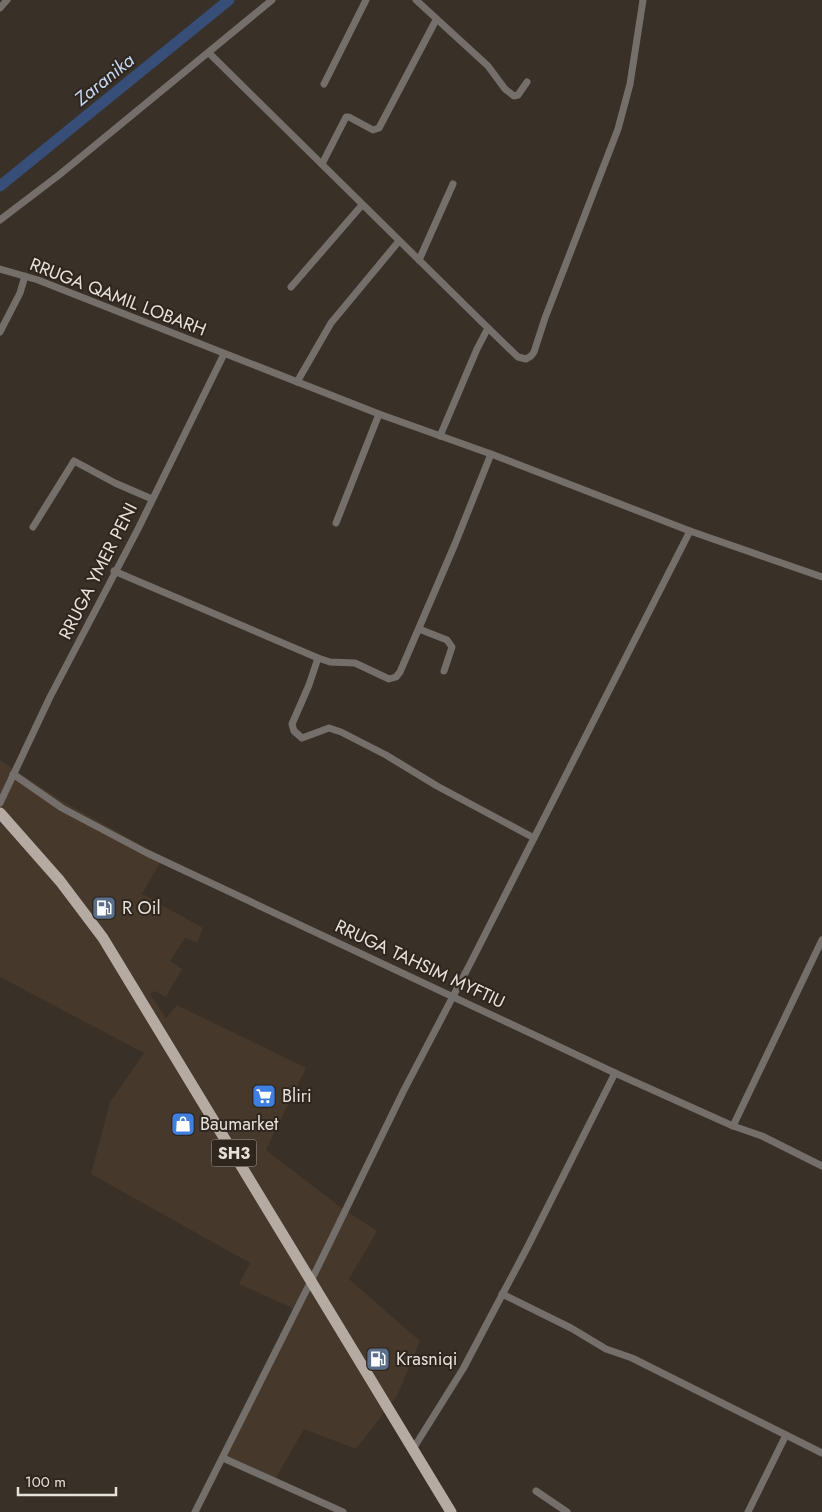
<svg xmlns="http://www.w3.org/2000/svg" width="822" height="1512" viewBox="0 0 822 1512" font-family="Jost,sans-serif">
	<style>
		.built { fill: #46382a }
		.lines { fill: none; stroke-linecap: round; stroke-linejoin: round }
		.river { stroke: #364e78; stroke-width: 11 }
		.minor { stroke: #746f6b; stroke-width: 7 }
		.primary { stroke: #b6aba3; stroke-width: 11 }
		.labels { text-anchor: middle; stroke-width: 4; stroke-linejoin: round; paint-order: stroke }
		.shield { fill: #2f261e; stroke: #b0a9a3; stroke-width: 1 }
		.shield-label { font-size: 16px; font-weight: bold; fill: #e7e1dc }
		.street-label { font-size: 18px; fill: #e7e1dc; stroke: #2f261e }
		.poi-label { font-size: 18px; fill: #e7e1dc; stroke: #2f261e; text-anchor: start }
		.water-label { font-size: 19px; font-style: italic; fill: #c5d6f2; stroke: #2f261e }
	</style>
	<rect width="100%" height="100%" fill="#393027"/>
	<polygon class="built" points="0,760 64,802 163,857 142,894 203,928 197,942 185,938 170,961 182,969 166,997 155,991 150,994 166,1018 177,1005 306,1068 266,1150 339,1206 377,1231 349,1279 420,1341 397,1396 356,1449 304,1429 274,1481 223,1458 297,1310 239,1284 250,1263 91,1174 110,1102 144,1053 0,977"/>
	<g class="lines">
		<polyline class="river" points="0,186 229,0"/>
		<g class="minor">
			<polyline points="416,0 488,66 505,89 514,96 518,95 527,82"/>
			<polyline points="0,8 7,0"/>
			<polyline points="209,53 488,328 518,357 526,359 531,356 534,352 545,318 618,129 630,84 643,0"/>
			<polyline points="324,84 366,0"/>
			<polyline points="322,164 346,117 349,117 373,130 379,128 436,20"/>
			<polyline points="0,220 59,175 272,0"/>
			<polyline points="419,260 453,184"/>
			<polyline points="0,269 38,280 379,414 491,454 690,531 822,577"/>
			<polyline points="291,287 362,205"/>
			<polyline points="0,332 20,293 25,276"/>
			<polyline points="297,382 331,323 399,241"/>
			<polyline points="440,436 477,349 488,328"/>
			<polyline points="336,523 379,414"/>
			<polyline points="33,527 74,461 115,483 152,499"/>
			<polyline points="114,571 318,658 330,662 355,663 389,679 396,677 400,672 455,544 491,454"/>
			<polyline points="419,629 447,640 452,647 444,671"/>
			<polyline points="318,658 309,685 292,724 294,731 302,738 329,728 341,732 386,755 437,786 534,838"/>
			<polyline points="13,774 62,808 147,853 615,1073 733,1126 762,1136 822,1166"/>
			<polyline points="0,803 50,697 138,529 224,354"/>
			<polyline points="733,1126 822,940"/>
			<polyline points="502,1294 571,1328 606,1349 632,1358 822,1453"/>
			<polyline points="413,1449 463,1369 528,1246 615,1073"/>
			<polyline points="223,1458 343,1512"/>
			<polyline points="536,1491 567,1512"/>
			<polyline points="195,1512 311,1281 404,1090 471,962 690,531"/>
			<polyline points="748,1512 786,1435"/>
		</g>
		<polyline class="primary" points="0,813 60,881 103,938 451,1512"/>
	</g>
	<defs>
		<g id="fuel-square" transform="scale(1.25)"><rect x="-9" y="-9" width="18" height="18" rx="4" fill="#5c6f8a" stroke="#2f261e"/><path d="M-5.5-6h7V0h2V4h1.3V-2.5L3-4.5l.8-.8L6-3V5H2.5V1h-1V6h-7ZM-4.2-4.7v3.2H.2V-4.7Z" fill="#fff"/></g>
		<g id="supermarket-square" transform="scale(1.25)"><rect x="-9" y="-9" width="18" height="18" rx="4" fill="#3f7fe0" stroke="#2f261e"/><path d="M-6-5.5h2.5l.6 2H6L4.5 2H-2.5L-4.4-4H-6ZM-1.5 3.2a1.3 1.3 0 1 0 .1 0ZM3 3.2a1.3 1.3 0 1 0 .1 0Z" fill="#fff"/></g>
		<g id="shop-square" transform="scale(1.25)"><rect x="-9" y="-9" width="18" height="18" rx="4" fill="#3f7fe0" stroke="#2f261e"/><path d="M-5-2.5h2.3a2.7 3.5 0 0 1 5.4 0H5L5.5 6h-11ZM-1.5-2.5h3a1.5 2.3 0 0 0-3 0Z" fill="#fff"/></g>
	</defs>
	<g fill-rule="evenodd">
		<use href="#fuel-square" x="104" y="908"/>
		<use href="#supermarket-square" x="264" y="1096"/>
		<use href="#shop-square" x="183" y="1124"/>
		<use href="#fuel-square" x="378" y="1359"/>
	</g>
	<g class="labels">
		<rect class="shield" x="211.5" y="1139.5" width="45" height="27" rx="4"/>
		<g class="shield-label">
			<text x="234" y="1159">SH3</text>
		</g>
		<g class="street-label">
			<text transform="translate(118 297) rotate(21)" y="6">RRUGA QAMIL LOBARH</text>
			<text transform="translate(98 571) rotate(-63)" y="6">RRUGA YMER PENI</text>
			<text transform="translate(420 964) rotate(25)" y="6">RRUGA TAHSIM MYFTIU</text>
		</g>
		<g class="poi-label">
			<text x="122" y="914">R Oil</text>
			<text x="282" y="1102">Bliri</text>
			<text x="200" y="1130">Baumarket</text>
			<text x="396" y="1365">Krasniqi</text>
		</g>
		<g class="water-label">
			<text transform="translate(104 79) rotate(-39)" y="7">Zaranika</text>
		</g>
	</g>
	<path d="M18 1487v8h98v-8" fill="none" stroke="#e7e1dc" stroke-width="2.5"/>
	<text x="25" y="1487" font-size="15" fill="#e7e1dc" stroke="#2f261e" stroke-width="4" paint-order="stroke">100 m</text>
</svg>
